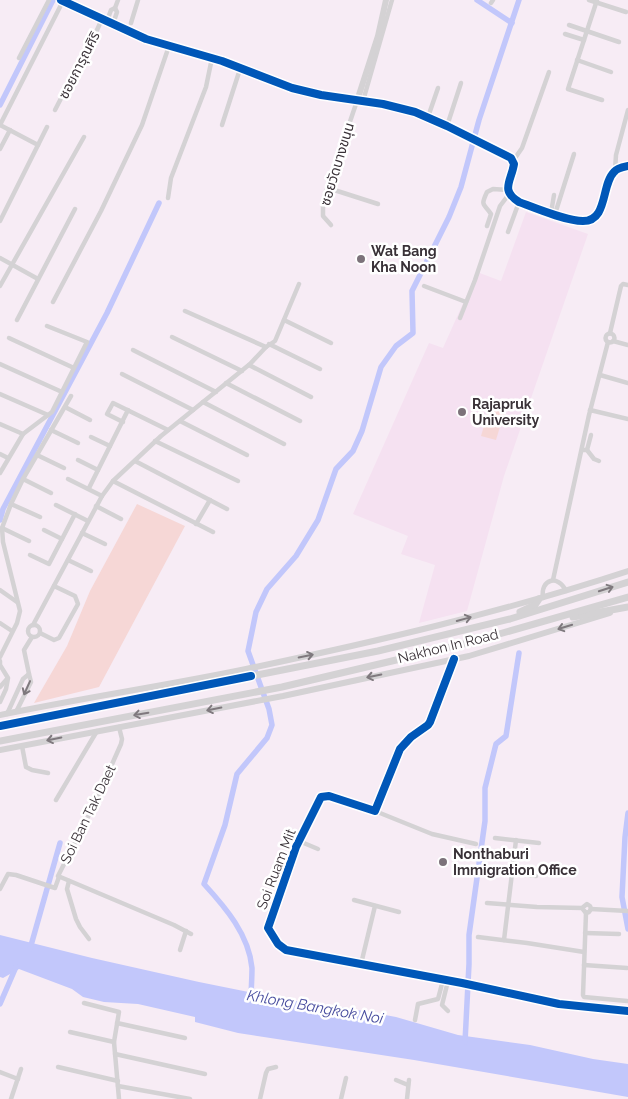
<svg xmlns="http://www.w3.org/2000/svg" width="628" height="1099" viewBox="0 0 628 1099" font-family="Raleway,'Noto Sans Thai',sans-serif">
	<style>
		.built { fill: #f5e1f1 }
		.green { fill: #f6d7d6 }
		.water { fill: #c2c7fb }
		.lines { fill: none; stroke-linecap: round; stroke-linejoin: round }
		.canal { stroke: #c2c7fb; stroke-width: 5.5 }
		.street { stroke: #d4d2d4; stroke-width: 4.5 }
		.secondary { stroke: #d4d2d4; stroke-width: 6 }
		.primary { stroke: #d4d2d4; stroke-width: 7 }
		.cycleway-casing { stroke: #fff; stroke-width: 11 }
		.cycleway { stroke: #0057b8; stroke-width: 8 }
		.oneway { stroke: #7f797e }
		.poi-dot { fill: #7c727a; stroke: #fff; stroke-width: 2 }
		.labels { text-anchor: middle; stroke-width: 5; stroke-linejoin: round; paint-order: stroke }
		.street-label { font-size: 14px; fill: #393137; stroke: #fff }
		.poi-label { font-size: 14px; font-weight: bold; fill: #393137; stroke: #fff; text-anchor: start }
		.water-label { font-size: 15px; font-style: italic; fill: #474c9e; stroke: #fff }
	</style>
	<rect width="100%" height="100%" fill="#f7ecf5"/>
	<polygon class="built" points="526,212 588,234 504,476 467,611 419,623 435,565 401,554 408,536 353,514 429,343 443,348 477,272 501,281"/>
	<g class="green">
		<polygon points="490,406 505,410 496,440 481,436"/>
		<polygon points="137,504 185,526 99,687 34,703 67,646 90,591"/>
	</g>
	<polygon class="water" points="0,935 92,958 199,982 289,1000 347,1008 396,1017 458,1035 530,1045 593,1059 628,1064 628,1097 414,1060 238,1033 195,1022 195,1017 138,1004 104,1002 83,997 72,989 19,969 3,978 0,977"/>
	<g class="lines">
		<g class="canal">
			<polyline points="477,0 512,23"/>
			<polyline points="0,105 53,0"/>
			<polyline points="0,520 3,509 107,313 159,203"/>
			<polyline points="628,813 625,837 622,897 628,929"/>
			<polyline points="30,949 60,843"/>
			<path d="M251,1000C251,990 252,979 252,968C249,935 226,908 204,884L225,825L237,774L267,738L272,725L269,709L248,651L256,612L267,589L296,556L318,520L336,469L353,451L362,431L381,367L396,346L413,333L412,291L449,217L461,187L479,120L519,0"/>
			<polyline points="0,1004 16,967"/>
			<polyline points="465,1042 469,964 469,935 485,821 485,788 496,744 506,736 519,653"/>
		</g>
		<g class="street">
			<polyline points="589,0 626,12"/>
			<polyline points="597,0 568,89 602,100"/>
			<polyline points="491,3 493,0"/>
			<polyline points="107,21 111,10 115,8 118,0"/>
			<polyline points="131,23 138,0"/>
			<polyline points="113,24 117,12 115,8"/>
			<polyline points="569,25 619,42"/>
			<polyline points="565,34 584,40"/>
			<polyline points="19,58 49,0"/>
			<polyline points="577,60 611,72"/>
			<polyline points="363,101 392,0"/>
			<polyline points="55,110 70,81 83,61 102,19"/>
			<polyline points="428,117 438,88"/>
			<polyline points="0,125 63,1"/>
			<polyline points="0,125 38,145"/>
			<polyline points="222,125 240,69"/>
			<polyline points="447,126 461,83"/>
			<polyline points="0,149 10,130"/>
			<polyline points="513,161 522,148 549,72"/>
			<polyline points="615,170 616,155 628,110"/>
			<polyline points="328,188 378,204"/>
			<polyline points="168,198 171,178 206,87 212,58"/>
			<polyline points="551,213 554,195"/>
			<polyline points="555,214 574,154"/>
			<polyline points="0,221 47,127"/>
			<polyline points="331,225 323,216 323,201 357,101"/>
			<path d="M487,226L491,214C484,203 480,207 487,192L493,189L508,190"/>
			<polyline points="508,232 519,202"/>
			<polyline points="0,258 38,279"/>
			<polyline points="0,286 84,137"/>
			<polyline points="424,286 466,302"/>
			<polyline points="53,302 101,211 142,125 169,46"/>
			<polyline points="185,311 266,347"/>
			<polyline points="460,318 475,280 500,206 509,194"/>
			<polyline points="17,320 75,209"/>
			<polyline points="284,320 331,343"/>
			<polyline points="610,333 621,286 623,284 628,285"/>
			<circle cx="610" cy="338" r="4.5"/>
			<polyline points="172,337 242,371"/>
			<polyline points="9,338 74,368"/>
			<polyline points="613,341 628,345"/>
			<polyline points="269,344 320,369"/>
			<polyline points="133,350 216,392"/>
			<polyline points="0,364 62,392"/>
			<polyline points="249,365 311,397"/>
			<polyline points="122,374 193,410"/>
			<polyline points="600,375 628,383"/>
			<polyline points="226,383 300,421"/>
			<polyline points="0,394 48,415"/>
			<polyline points="203,402 284,444"/>
			<polyline points="65,407 90,420"/>
			<polyline points="590,410 628,419"/>
			<polyline points="180,421 247,455"/>
			<polyline points="123,422 107,414 113,403 168,430"/>
			<polyline points="0,424 23,434"/>
			<polyline points="51,430 78,443"/>
			<polyline points="91,437 110,446"/>
			<polyline points="155,441 238,481"/>
			<polyline points="582,450 587,450 594,459 599,461"/>
			<polyline points="587,450 591,435"/>
			<polyline points="0,454 8,458"/>
			<polyline points="37,455 64,468"/>
			<polyline points="78,460 98,470"/>
			<polyline points="135,461 227,509"/>
			<polyline points="0,473 23,434 52,412 87,342 47,326"/>
			<polyline points="23,479 51,493"/>
			<polyline points="68,479 102,496"/>
			<polyline points="113,481 213,532"/>
			<polyline points="89,488 128,410"/>
			<polyline points="11,504 40,517"/>
			<polyline points="56,505 88,521"/>
			<polyline points="96,506 121,519"/>
			<polyline points="196,524 210,500"/>
			<polyline points="2,528 29,541"/>
			<polyline points="44,530 62,539"/>
			<polyline points="82,533 105,544"/>
			<polyline points="30,555 49,564 75,514"/>
			<polyline points="68,560 91,571"/>
			<polyline points="553,580 589,415 608,342"/>
			<polyline points="0,590 17,602"/>
			<path d="M543,598C540,579 558,574 566,591"/>
			<polyline points="0,623 12,631"/>
			<circle cx="34" cy="631" r="6"/>
			<polyline points="33,625 102,496 113,481 161,436 250,364 266,347 275,341 299,284"/>
			<polyline points="40,633 54,640 59,638 78,604 75,596 54,586"/>
			<polyline points="0,657 17,623 20,611 3,542 2,528 11,504 23,479 71,396"/>
			<polyline points="454,659 430,722 428,725 411,737 400,749 375,811 329,796 321,797 296,847 268,928 278,944 286,950 462,983 559,1004 628,1011"/>
			<polyline points="0,661 0,665 8,678 6,689 0,702"/>
			<polyline points="29,674 24,650 32,637"/>
			<polyline points="0,687 7,679"/>
			<polyline points="7,714 23,679 29,674 31,682 16,712"/>
			<polyline points="119,727 122,739 121,744 93,807 58,876 174,925 191,934"/>
			<polyline points="22,746 26,767 32,770 48,773"/>
			<polyline points="56,800 97,731"/>
			<polyline points="375,811 432,834 476,844"/>
			<polyline points="495,838 539,843"/>
			<polyline points="299,841 318,849"/>
			<polyline points="490,871 536,876"/>
			<polyline points="69,881 67,889 76,919 80,927 89,939"/>
			<polyline points="0,889 8,874 16,875 55,888 59,877"/>
			<polyline points="354,900 399,912"/>
			<polyline points="487,903 537,907 582,908 587,904 590,906 591,909 589,912 586,913 582,908"/>
			<polyline points="591,909 628,911"/>
			<polyline points="586,913 583,995 584,997 627,1001"/>
			<polyline points="585,933 619,934"/>
			<polyline points="478,937 527,943 584,952"/>
			<polyline points="504,940 516,840"/>
			<polyline points="180,950 186,931"/>
			<polyline points="361,964 375,906"/>
			<polyline points="584,965 627,968"/>
			<polyline points="84,1003 119,1012 114,1042 119,1099"/>
			<polyline points="448,1011 442,1005 448,981"/>
			<polyline points="415,1020 418,1004 438,999 443,980"/>
			<polyline points="117,1023 185,1038"/>
			<polyline points="70,1032 114,1042"/>
			<polyline points="115,1054 205,1074"/>
			<polyline points="58,1067 118,1081"/>
			<polyline points="0,1072 18,1079"/>
			<polyline points="396,1080 408,1085"/>
			<polyline points="118,1086 190,1099"/>
			<polyline points="11,1099 21,1069"/>
			<polyline points="260,1099 266,1073 268,1069 276,1067"/>
			<polyline points="341,1099 346,1078"/>
			<polyline points="407,1099 409,1080"/>
		</g>
		<g class="secondary">
			<path d="M61,0L146,39L222,61L292,88L321,95L383,104L415,112L447,126L511,158L514,164C511,182 500,190 519,202C535,208 566,221 583,221C608,221 601,185 614,172C617,168 623,167 628,166"/>
			<polyline points="357,101 378,36 386,0"/>
			<path d="M0,715C82,698 164,686 246,669C375,642 503,612 628,571"/>
			<polyline points="0,750 283,696 469,656 610,613"/>
		</g>
		<g class="primary">
			<polyline points="520,612 535,605 539,599"/>
			<polyline points="573,617 628,607"/>
			<polyline points="0,726 378,651 510,619 628,582"/>
			<polyline points="0,741 282,687 468,643 628,597"/>
		</g>
		<g class="cycleway-casing">
			<g id="cycleway">
				<path d="M61,0L146,39L222,61L292,88L321,95L383,104L415,112L447,126L511,158L514,164C511,182 500,190 519,202C535,208 566,221 583,221C608,221 601,185 614,172C617,168 623,167 628,166"/>
				<polyline points="454,659 430,722 428,725 411,737 400,749 375,811 329,796 321,797 296,847 268,928 278,944 286,950 462,983 559,1004 628,1011"/>
				<polyline points="0,726 251,676"/>
			</g>
		</g>
		<use href="#cycleway" class="cycleway"/>
	</g>
	<defs><path id="oneway-shaft" d="M-6 0H5M1.5-3L5.5 0L1.5 3" fill="none" stroke-width="1.6" stroke-linecap="round" stroke-linejoin="round" transform="scale(1.25)"/></defs>
	<g class="oneway">
		<use href="#oneway-shaft" transform="translate(606 589) rotate(-18)"/>
		<use href="#oneway-shaft" transform="translate(464 619) rotate(-15)"/>
		<use href="#oneway-shaft" transform="translate(565 627) rotate(163)"/>
		<use href="#oneway-shaft" transform="translate(306 656) rotate(-12)"/>
		<use href="#oneway-shaft" transform="translate(374 676) rotate(168)"/>
		<use href="#oneway-shaft" transform="translate(27 688) rotate(114)"/>
		<use href="#oneway-shaft" transform="translate(214 709) rotate(169)"/>
		<use href="#oneway-shaft" transform="translate(141 714) rotate(170)"/>
		<use href="#oneway-shaft" transform="translate(54 739) rotate(168)"/>
	</g>
	<g class="poi-dot">
		<circle cx="361" cy="259" r="5"/>
		<circle cx="462" cy="412" r="5"/>
		<circle cx="443" cy="862" r="5"/>
	</g>
	<g class="labels">
		<g class="street-label">
			<text transform="translate(79 65) rotate(-63)" y="5">ซอยการุณศิริ</text>
			<text transform="translate(337 164) rotate(-73)" y="5">ซอยวัดบางขนุน</text>
			<text transform="translate(448 646) rotate(-14)" y="5">Nakhon In Road</text>
			<text transform="translate(88 814) rotate(-64)" y="5">Soi Ban Tak Daet</text>
			<text transform="translate(276 869) rotate(-69)" y="5">Soi Ruam Mit</text>
		</g>
		<g class="poi-label">
			<text x="371" y="256">Wat Bang<tspan x="371" dy="16">Kha Noon</tspan></text>
			<text x="472" y="409">Rajapruk<tspan x="472" dy="16">University</tspan></text>
			<text x="453" y="859">Nonthaburi<tspan x="453" dy="16">Immigration Office</tspan></text>
		</g>
		<g class="water-label">
			<text transform="translate(315 1007) rotate(10)" y="5">Khlong Bangkok Noi</text>
		</g>
	</g>
</svg>
